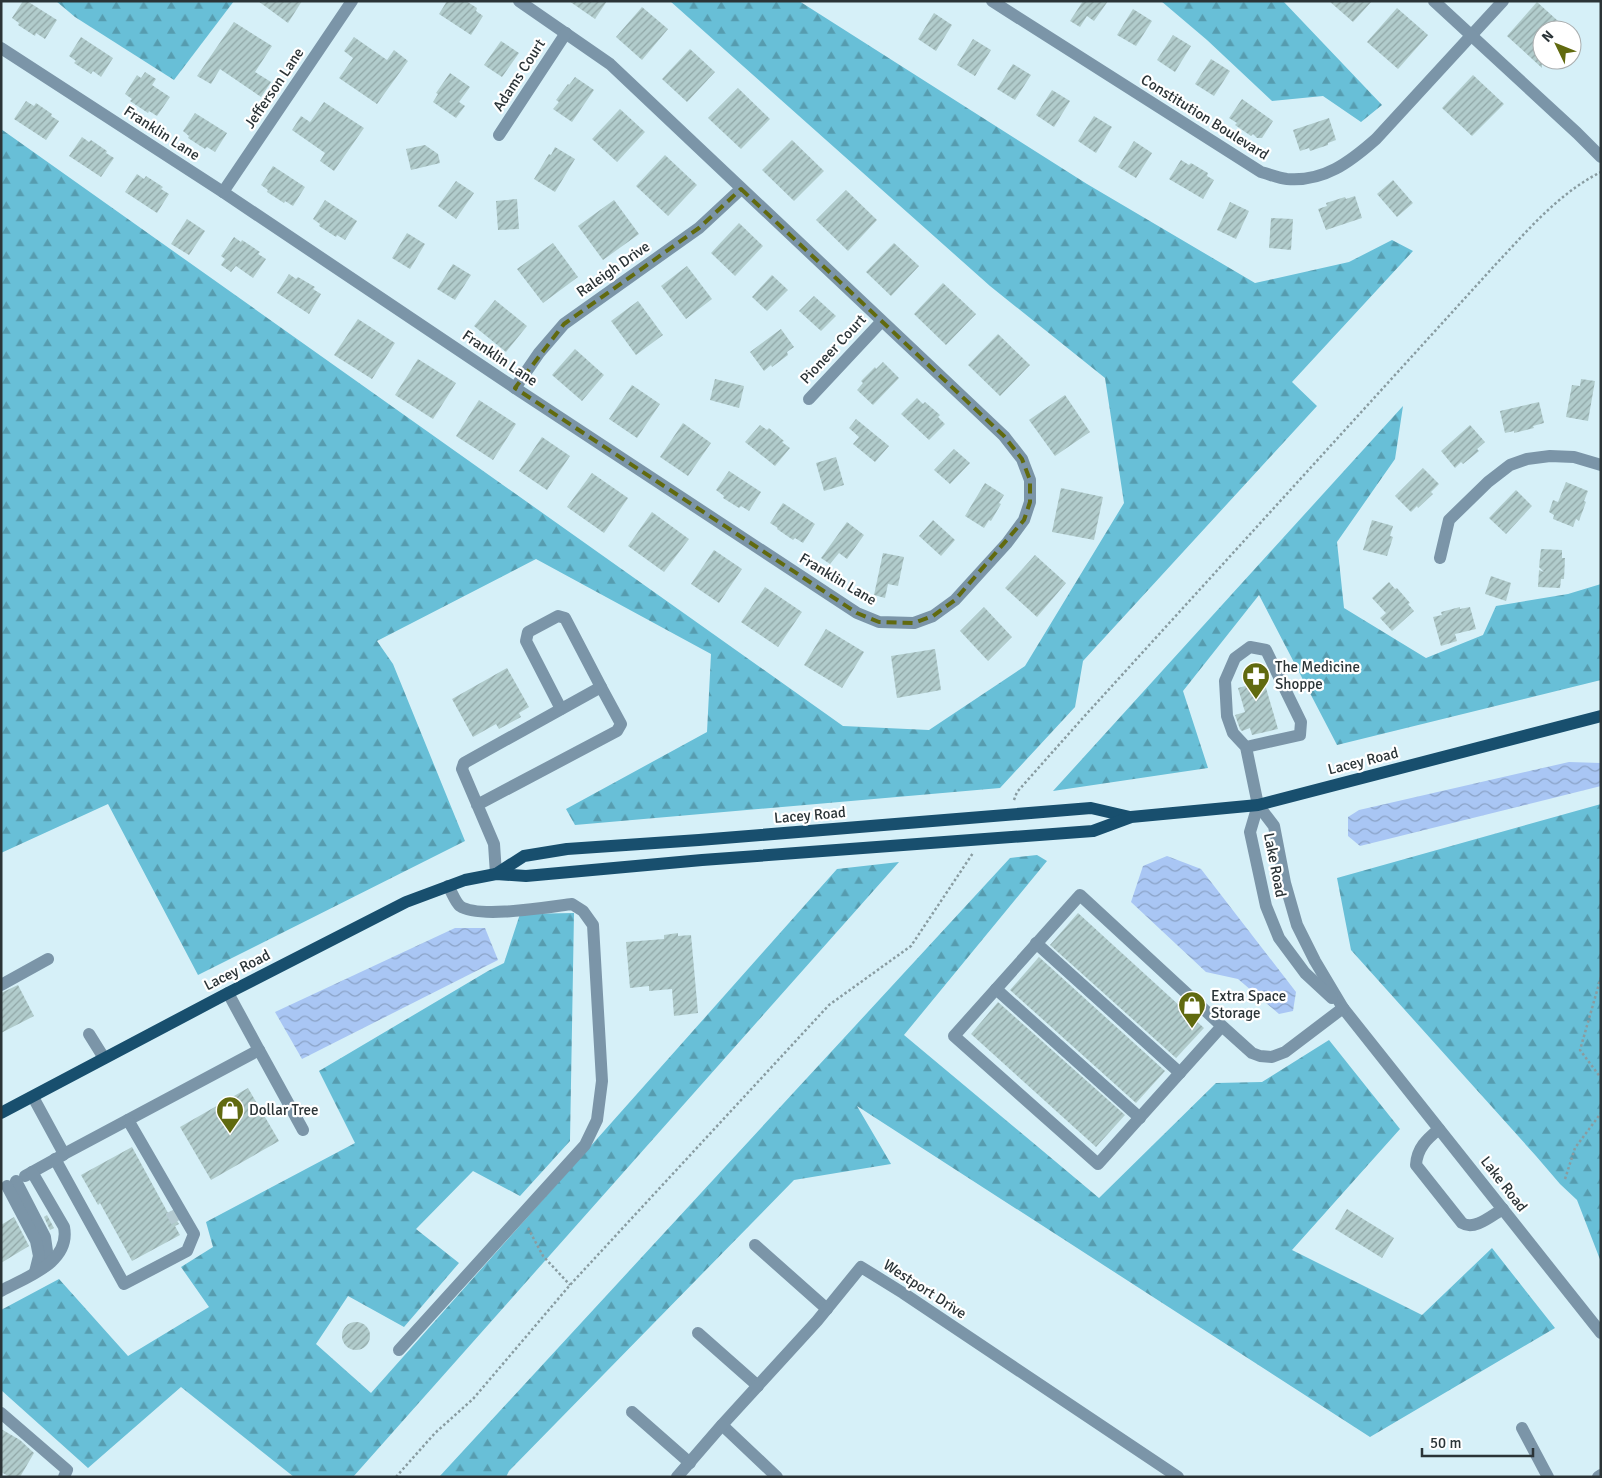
<svg xmlns="http://www.w3.org/2000/svg" width="1602" height="1478" viewBox="0 0 1602 1478" font-family="Signika,sans-serif">
	<style>
		.forest { fill: url(#forest-firs) }
		.water { fill: url(#water-waves) }
		.building { fill: url(#building-hatch) }
		.lines { fill: none; stroke-linecap: round; stroke-linejoin: round }
		.minor-tunnel { stroke: #b4cad1; stroke-width: 12; stroke-dasharray: 12 6; stroke-linecap: butt }
		.path { stroke: #899ca1; stroke-width: 2.5; stroke-dasharray: 2.5 2.5; stroke-linecap: butt }
		.minor { stroke: #7b95a8; stroke-width: 12 }
		.major { stroke: #184f6e; stroke-width: 12 }
		.marked { fill: none; stroke: #616a0f; stroke-width: 4; stroke-dasharray: 10 6; stroke-linejoin: round }
		.labels { text-anchor: middle; stroke-width: 4.5; stroke-linejoin: round; paint-order: stroke }
		.street-label { font-size: 15px; fill: #2b3437; stroke: #fff }
		.poi-label { font-size: 15px; fill: #2b3437; stroke: #fff; text-anchor: start }
	</style>
	<defs>
		<pattern id="forest-firs" width="22" height="20" patternUnits="userSpaceOnUse" patternTransform="scale(1.25)"><rect width="22" height="20" fill="#68bfd7"/><path d="M5 1l3.5 6h-7zM16 11l3.5 6h-7z" fill="#569caf"/></pattern>
		<pattern id="water-waves" width="16" height="10" patternUnits="userSpaceOnUse" patternTransform="scale(1.25)"><rect width="16" height="10" fill="#a9c6f4"/><path d="M0 5q4-4 8 0t8 0" fill="none" stroke="#8aa2c6"/></pattern>
		<pattern id="building-hatch" width="6" height="6" patternUnits="userSpaceOnUse" patternTransform="scale(1.25)"><rect width="6" height="6" fill="#b1cccc"/><path d="M-1 1l2-2M0 6l6-6M5 7l2-2" fill="none" stroke="#90a6a6"/></pattern>
	</defs>
	<rect width="100%" height="100%" fill="#d6f0f8"/>
	<g class="forest">
		<polygon points="56,1 234,1 174,80 75,17"/>
		<polygon points="670,1 799,1 1087,184 1255,283 1349,262 1392,240 1413,251 1292,382 1317,406 1083,661 1075,707 1000,788 575,825 566,809 707,732 711,654 536,559 377,641 393,664 465,841 198,975 108,804 1,853 1,129 843,726 929,730 1025,666 1124,503 1105,378 990,286"/>
		<polygon points="1161,1 1283,1 1382,105 1361,122 1323,96 1272,101 1207,40"/>
		<polygon points="1403,406 1395,459 1337,542 1344,608 1426,658 1483,635 1496,606 1568,594 1601,584 1601,680 1337,745 1259,595 1183,691 1208,768 1053,791"/>
		<polygon points="1601,804 1601,1262 1577,1200 1560,1184 1536,1156 1351,950 1337,878"/>
		<polygon points="1037,855 1047,861 904,1035 1099,1198 1216,1083 1262,1082 1329,1040 1400,1129 1292,1250 1422,1315 1492,1248 1555,1328 1370,1437 857,1106 891,1164 794,1180 509,1471 506,1477 439,1477 1010,858"/>
		<polygon points="899,862 353,1477 294,1477 181,1387 88,1468 1,1390 1,1310 59,1279 128,1356 209,1307 181,1267 213,1247 206,1222 355,1143 319,1071 488,971 504,963 520,914 574,913 570,1141 520,1196 473,1171 416,1229 459,1263 404,1327 348,1296 316,1344 371,1393 837,869"/>
	</g>
	<g class="water">
		<polygon points="1569,762 1601,763 1601,786 1360,846 1348,836 1348,817 1359,810"/>
		<polygon points="1167,856 1201,869 1296,992 1293,1011 1279,1014 1238,979 1206,972 1131,902 1143,866"/>
		<polygon points="455,928 485,928 498,960 302,1059 275,1012"/>
	</g>
	<g class="building">
		<polygon points="23,1 27,1 57,20 45,39 36,33 35,36 18,25 19,23 12,18"/>
		<polygon points="258,1 302,1 288,23"/>
		<polygon points="447,1 466,1 477,8 476,11 483,16 471,35 439,14"/>
		<polygon points="569,1 607,1 595,19"/>
		<polygon points="1083,1 1108,1 1094,21 1087,16 1080,27 1070,21"/>
		<polygon points="1329,1 1372,1 1353,22"/>
		<polygon points="1537,2 1568,30 1542,30 1542,68 1507,36"/>
		<polygon points="642,7 668,29 642,60 616,37"/>
		<polygon points="1397,8 1428,35 1398,69 1367,42"/>
		<polygon points="1133,9 1152,21 1136,46 1117,35"/>
		<polygon points="934,13 952,25 936,51 918,39"/>
		<polygon points="234,22 272,46 255,72 271,82 261,97 220,69 211,84 197,76"/>
		<polygon points="1173,35 1191,46 1175,72 1157,60"/>
		<polygon points="81,37 113,58 101,77 93,71 91,74 74,63 76,61 69,56"/>
		<polygon points="354,37 387,60 394,50 408,61 377,104 339,78 353,58 344,51"/>
		<polygon points="973,39 991,50 975,76 957,65"/>
		<polygon points="501,41 519,53 502,77 484,65"/>
		<polygon points="690,49 715,72 687,102 662,79"/>
		<polygon points="1211,59 1230,71 1214,96 1195,84"/>
		<polygon points="1013,64 1031,75 1015,100 997,89"/>
		<polygon points="145,72 156,79 152,85 170,97 157,116 149,111 148,113 130,101 132,99 125,94 137,75 141,78"/>
		<polygon points="450,73 470,87 459,102 465,106 456,118 433,102 438,94 436,93"/>
		<polygon points="1473,75 1504,104 1472,136 1442,108"/>
		<polygon points="575,77 594,90 572,122 553,109 559,102 556,100 568,84 569,85"/>
		<polygon points="738,88 770,119 741,149 708,118"/>
		<polygon points="1052,90 1070,101 1054,127 1036,115"/>
		<polygon points="1242,99 1273,121 1262,138 1257,138 1253,134 1251,136 1235,125 1237,123 1229,118"/>
		<polygon points="26,101 34,106 36,103 52,114 51,116 59,121 46,140 14,119"/>
		<polygon points="324,102 364,128 334,171 320,161 325,153 292,130 301,116 310,122"/>
		<polygon points="620,109 645,132 617,162 592,139"/>
		<polygon points="195,113 227,133 215,152 207,147 205,149 188,138 189,136 183,131"/>
		<polygon points="1094,116 1112,127 1096,153 1078,141"/>
		<polygon points="1329,118 1336,140 1328,143 1328,145 1310,151 1309,148 1300,151 1293,130"/>
		<polygon points="82,137 89,142 91,140 107,151 106,153 114,158 101,177 69,156"/>
		<polygon points="792,140 824,171 794,201 762,170"/>
		<polygon points="1134,141 1152,153 1136,178 1118,167"/>
		<polygon points="425,145 438,154 440,163 411,170 406,149"/>
		<polygon points="555,147 575,159 555,192 534,179 549,154 551,155"/>
		<polygon points="665,155 697,185 668,216 636,186"/>
		<polygon points="1181,160 1189,165 1191,163 1208,173 1207,176 1214,180 1203,199 1169,179"/>
		<polygon points="273,166 305,187 293,206 285,201 284,203 267,192 268,190 261,185"/>
		<polygon points="137,174 144,179 146,176 163,187 161,189 169,194 157,213 125,192"/>
		<polygon points="1393,180 1413,203 1397,217 1377,194"/>
		<polygon points="456,181 474,193 456,219 438,206"/>
		<polygon points="846,190 877,220 848,251 816,220"/>
		<polygon points="1355,196 1362,218 1326,230 1318,209 1327,206 1326,203 1345,197 1346,199"/>
		<polygon points="517,199 519,229 498,230 496,201"/>
		<polygon points="325,200 357,221 345,240 337,235 336,237 319,226 320,224 313,219"/>
		<polygon points="614,200 639,234 603,260 578,226"/>
		<polygon points="1230,202 1249,211 1236,239 1217,230"/>
		<polygon points="1271,218 1293,219 1291,250 1269,248"/>
		<polygon points="187,219 205,231 189,255 171,244"/>
		<polygon points="739,223 763,246 735,276 711,253"/>
		<polygon points="407,233 425,244 410,269 392,258"/>
		<polygon points="234,237 241,242 242,240 260,252 258,254 266,259 253,278 236,266 231,272 221,265 225,259 221,256"/>
		<polygon points="553,243 578,277 543,303 517,269"/>
		<polygon points="894,243 919,266 891,296 866,272"/>
		<polygon points="453,264 471,275 455,300 437,289"/>
		<polygon points="687,266 712,299 686,319 661,286"/>
		<polygon points="289,274 296,279 298,277 315,287 313,289 321,294 309,314 277,293"/>
		<polygon points="772,275 788,290 767,311 752,297"/>
		<polygon points="943,283 976,314 946,345 914,314"/>
		<polygon points="814,296 836,316 821,331 799,311"/>
		<polygon points="495,300 527,326 506,352 474,326"/>
		<polygon points="638,301 663,335 636,355 611,321"/>
		<polygon points="358,319 395,343 372,379 334,355"/>
		<polygon points="781,329 794,347 787,352 788,355 772,367 771,365 764,371 750,352"/>
		<polygon points="998,334 1030,365 1000,396 968,365"/>
		<polygon points="575,349 604,375 582,401 552,375"/>
		<polygon points="418,359 456,383 433,419 395,395"/>
		<polygon points="883,362 899,378 873,405 857,390 863,383 861,381 875,367 876,369"/>
		<polygon points="715,379 744,386 739,408 710,400"/>
		<polygon points="1581,379 1595,381 1588,421 1566,417 1572,385 1580,386"/>
		<polygon points="632,385 660,404 637,438 609,419"/>
		<polygon points="1065,395 1090,432 1055,456 1029,420"/>
		<polygon points="917,398 923,404 925,402 940,415 938,417 945,424 929,440 901,414"/>
		<polygon points="479,400 516,424 493,460 456,436"/>
		<polygon points="1539,402 1544,423 1533,426 1534,428 1514,433 1514,431 1505,433 1500,411"/>
		<polygon points="856,419 889,446 875,462 853,444 859,437 849,428"/>
		<polygon points="683,423 711,443 688,476 660,457"/>
		<polygon points="760,425 767,430 769,428 784,441 782,442 790,448 775,466 745,442"/>
		<polygon points="1470,425 1485,442 1477,449 1479,451 1463,464 1461,462 1455,468 1441,451"/>
		<polygon points="542,437 570,456 547,490 519,471"/>
		<polygon points="954,449 970,463 950,484 934,470"/>
		<polygon points="836,457 844,485 824,491 816,463"/>
		<polygon points="1423,468 1439,484 1431,492 1433,494 1418,508 1417,506 1411,512 1395,496"/>
		<polygon points="729,471 761,492 749,511 741,506 739,508 723,498 724,496 716,490"/>
		<polygon points="592,473 628,498 604,533 567,507"/>
		<polygon points="1566,482 1588,491 1584,501 1586,502 1579,521 1576,519 1573,527 1553,519 1554,515 1549,512 1553,500 1558,502"/>
		<polygon points="985,483 1004,495 999,503 1001,504 991,521 989,520 984,528 965,516"/>
		<polygon points="1061,488 1103,497 1094,540 1052,532"/>
		<polygon points="1516,490 1532,506 1506,534 1489,518"/>
		<polygon points="783,503 815,524 803,543 795,538 793,540 777,529 778,528 770,523"/>
		<polygon points="652,512 689,539 664,572 628,546"/>
		<polygon points="933,520 955,540 941,556 919,536"/>
		<polygon points="1372,520 1393,526 1390,536 1393,537 1387,556 1363,550"/>
		<polygon points="847,522 864,535 847,559 839,553 830,564 821,558"/>
		<polygon points="1541,549 1562,550 1562,558 1565,558 1564,579 1561,579 1560,588 1538,587 1539,570 1544,572 1539,567"/>
		<polygon points="714,550 742,569 719,603 691,584"/>
		<polygon points="883,553 904,557 898,586 888,584 885,598 874,595"/>
		<polygon points="1035,555 1066,583 1037,617 1005,588"/>
		<polygon points="1491,576 1511,583 1506,601 1485,594"/>
		<polygon points="1389,582 1395,589 1397,588 1410,603 1408,604 1414,611 1392,631 1380,618 1386,613 1372,598"/>
		<polygon points="765,587 802,612 778,647 741,622"/>
		<polygon points="984,607 1012,637 988,661 960,631"/>
		<polygon points="1460,607 1460,609 1470,607 1476,629 1455,634 1457,641 1441,646 1433,617 1442,615 1441,612"/>
		<polygon points="826,629 864,652 842,688 804,665"/>
		<polygon points="935,649 941,690 897,698 891,656"/>
		<polygon points="507,668 529,707 519,713 521,717 499,729 496,724 473,737 452,699"/>
		<polygon points="1264,681 1278,729 1252,735 1250,728 1242,731 1240,729 1235,715 1245,712 1238,688"/>
		<polygon points="1078,913 1204,1028 1176,1058 1050,945"/>
		<polygon points="678,933 678,936 691,935 698,1013 674,1016 672,989 649,991 649,986 630,988 626,942 664,939 664,935"/>
		<polygon points="1039,957 1165,1071 1136,1103 1010,990"/>
		<polygon points="18,985 34,1016 1,1033 1,993"/>
		<polygon points="998,1002 1125,1115 1096,1147 971,1034"/>
		<polygon points="248,1088 279,1141 211,1180 180,1127"/>
		<polygon points="132,1147 168,1213 171,1211 179,1224 175,1226 180,1235 132,1261 100,1203 98,1205 81,1175"/>
		<polygon points="1347,1209 1394,1238 1382,1258 1335,1229"/>
		<polygon points="47,1215 54,1228 50,1230 44,1217"/>
		<polygon points="14,1217 29,1246 1,1263 1,1225"/>
		<circle cx="356" cy="1336" r="14"/>
		<polygon points="1,1429 20,1440 34,1453 20,1477 10,1477 1,1472"/>
	</g>
	<g class="lines">
		<polyline class="minor-tunnel" points="171,1211 178,1224"/>
		<g class="path">
			<path d="M1014,800L1017,792L1081,720L1496,264C1528,230 1559,193 1601,172"/>
			<polyline points="1601,977 1580,1050 1601,1078"/>
			<polyline points="1565,1179 1575,1148 1601,1113"/>
			<polyline points="528,1228 543,1256 570,1285"/>
			<polyline points="396,1477 435,1433 473,1399 570,1285 829,1005 911,946 973,853"/>
		</g>
		<g class="minor">
			<path d="M992,1L1261,172C1269,174 1278,178 1287,179C1324,182 1350,162 1376,139L1503,1"/>
			<polyline points="1434,1 1577,133 1601,157"/>
			<polyline points="1,48 223,192 515,388 857,613 879,622 914,623 933,616 955,600 1007,543 1024,520 1030,502 1030,480 1022,459 1004,436 610,64 519,1"/>
			<polyline points="499,135 566,33"/>
			<polyline points="223,192 352,1"/>
			<polyline points="515,388 539,353 564,324 699,228 741,189"/>
			<polyline points="809,399 881,322"/>
			<polyline points="1440,558 1449,520 1488,482 1510,465 1527,459 1550,456 1574,457 1601,465"/>
			<polyline points="561,709 526,641 528,632 558,616 565,618 601,687"/>
			<polyline points="1246,747 1300,735 1301,722 1266,650 1250,647 1235,658 1225,681 1227,716 1233,733 1246,747 1258,805 1274,826 1285,883 1297,925 1315,961 1343,1008 1601,1333"/>
			<polyline points="477,805 617,731 621,724 601,687 464,763 462,769 494,844 496,874"/>
			<polyline points="1258,805 1250,832 1266,906 1279,938 1305,973 1332,998"/>
			<polyline points="1036,943 1180,1073"/>
			<polyline points="1,985 48,959"/>
			<polyline points="996,989 1140,1118"/>
			<polyline points="1222,1026 1098,1164 954,1036 1080,895 1222,1026 1252,1053 1260,1056 1272,1057 1285,1052 1343,1008"/>
			<polyline points="89,1034 104,1058"/>
			<polyline points="259,1050 303,1130"/>
			<polyline points="33,1097 64,1154 259,1050 228,993"/>
			<path d="M1439,1129C1427,1139 1417,1148 1416,1165L1462,1223C1475,1231 1492,1215 1503,1209"/>
			<polyline points="55,1159 124,1284 187,1251 194,1234 128,1120"/>
			<polyline points="25,1176 63,1155"/>
			<polyline points="16,1181 45,1237 47,1251 44,1267"/>
			<polyline points="7,1186 36,1241 39,1256 35,1272"/>
			<polyline points="755,1245 827,1309"/>
			<path d="M1,1291C26,1277 71,1263 64,1227L32,1172"/>
			<polyline points="698,1333 758,1386"/>
			<path d="M399,1350L585,1145L597,1120L602,1081L593,925L583,911L572,904C548,907 478,919 460,906C455,902 452,892 448,886"/>
			<polyline points="632,1412 690,1463"/>
			<polyline points="1,1413 67,1470 64,1477"/>
			<polyline points="722,1425 777,1477"/>
			<polyline points="1522,1428 1548,1477"/>
			<polyline points="677,1477 722,1425 817,1321 861,1267 903,1293 1178,1477"/>
			<polyline points="1598,1477 1601,1475"/>
		</g>
		<g class="major">
			<polyline points="496,874 524,856 567,849 699,840 1091,808 1130,817"/>
			<polyline points="1,1113 228,993 406,902 465,880 496,874 526,876 702,860 1093,831 1131,817 1258,805 1601,716"/>
		</g>
	</g>
	<path class="marked" d="M741,189L1004,436L1022,459L1030,480V502L1024,520L955,600L933,616L914,623L879,622L857,613L515,388L564,324L699,228Z"/>
	<defs>
		<g id="pharmacy-pin" transform="scale(1.4375)"><path d="M0 17L-7.5 6A9.5 9.5 0 1 1 7.5 6Z" fill="#616a0f" stroke="#fff"/><path d="M-2-6h4v4h4v4h-4v4h-4v-4h-4v-4h4Z" fill="#fff"/></g>
		<g id="shop-pin" transform="scale(1.4375)"><path d="M0 17L-7.5 6A9.5 9.5 0 1 1 7.5 6Z" fill="#616a0f" stroke="#fff"/><path d="M-5-2.5h2.3a2.7 3.5 0 0 1 5.4 0H5L5.5 6h-11ZM-1.5-2.5h3a1.5 2.3 0 0 0-3 0Z" fill="#fff"/></g>
	</defs>
	<g fill-rule="evenodd">
		<use href="#pharmacy-pin" x="1256" y="676"/>
		<use href="#shop-pin" x="1192" y="1005"/>
		<use href="#shop-pin" x="230" y="1110"/>
	</g>
	<g class="labels">
		<g class="street-label">
			<text transform="translate(519 75) rotate(-57)" y="5">Adams Court</text>
			<text transform="translate(274 88) rotate(-56)" y="5">Jefferson Lane</text>
			<text transform="translate(1205 117) rotate(32)" y="5">Constitution Boulevard</text>
			<text transform="translate(162 133) rotate(33)" y="5">Franklin Lane</text>
			<text transform="translate(613 269) rotate(-35)" y="5">Raleigh Drive</text>
			<text transform="translate(833 349) rotate(-47)" y="5">Pioneer Court</text>
			<text transform="translate(500 358) rotate(34)" y="5">Franklin Lane</text>
			<text transform="translate(838 579) rotate(31)" y="5">Franklin Lane</text>
			<text transform="translate(1363 761) rotate(-14)" y="5">Lacey Road</text>
			<text transform="translate(810 815) rotate(-5)" y="5">Lacey Road</text>
			<text transform="translate(1275 865) rotate(79)" y="5">Lake Road</text>
			<text transform="translate(237 970) rotate(-27)" y="5">Lacey Road</text>
			<text transform="translate(1504 1184) rotate(52)" y="5">Lake Road</text>
			<text transform="translate(925 1289) rotate(33)" y="5">Westport Drive</text>
		</g>
		<g class="poi-label">
			<text x="1275" y="672">The Medicine<tspan x="1275" dy="17">Shoppe</tspan></text>
			<text x="1211" y="1001">Extra Space<tspan x="1211" dy="17">Storage</tspan></text>
			<text x="249" y="1115">Dollar Tree</text>
		</g>
	</g>
	<rect width="1602" height="1478" fill="none" stroke="#2b3437" stroke-width="5"/>
	<g transform="translate(1557 45) rotate(313)"><circle r="24" fill="#ffffff" stroke="#aaaeaf"/>
	<path d="M0-4L9 19L0 12L-9 19Z" fill="#616a0f"/>
	<text y="-8" font-size="14" font-weight="bold" text-anchor="middle" fill="#2b3437">N</text>
	</g>
	<path d="M1422 1448v8h111v-8" fill="none" stroke="#2b3437" stroke-width="2.5"/>
	<text x="1430" y="1448" font-size="15" fill="#2b3437" stroke="#ffffff" stroke-width="4" paint-order="stroke">50 m</text>
</svg>
